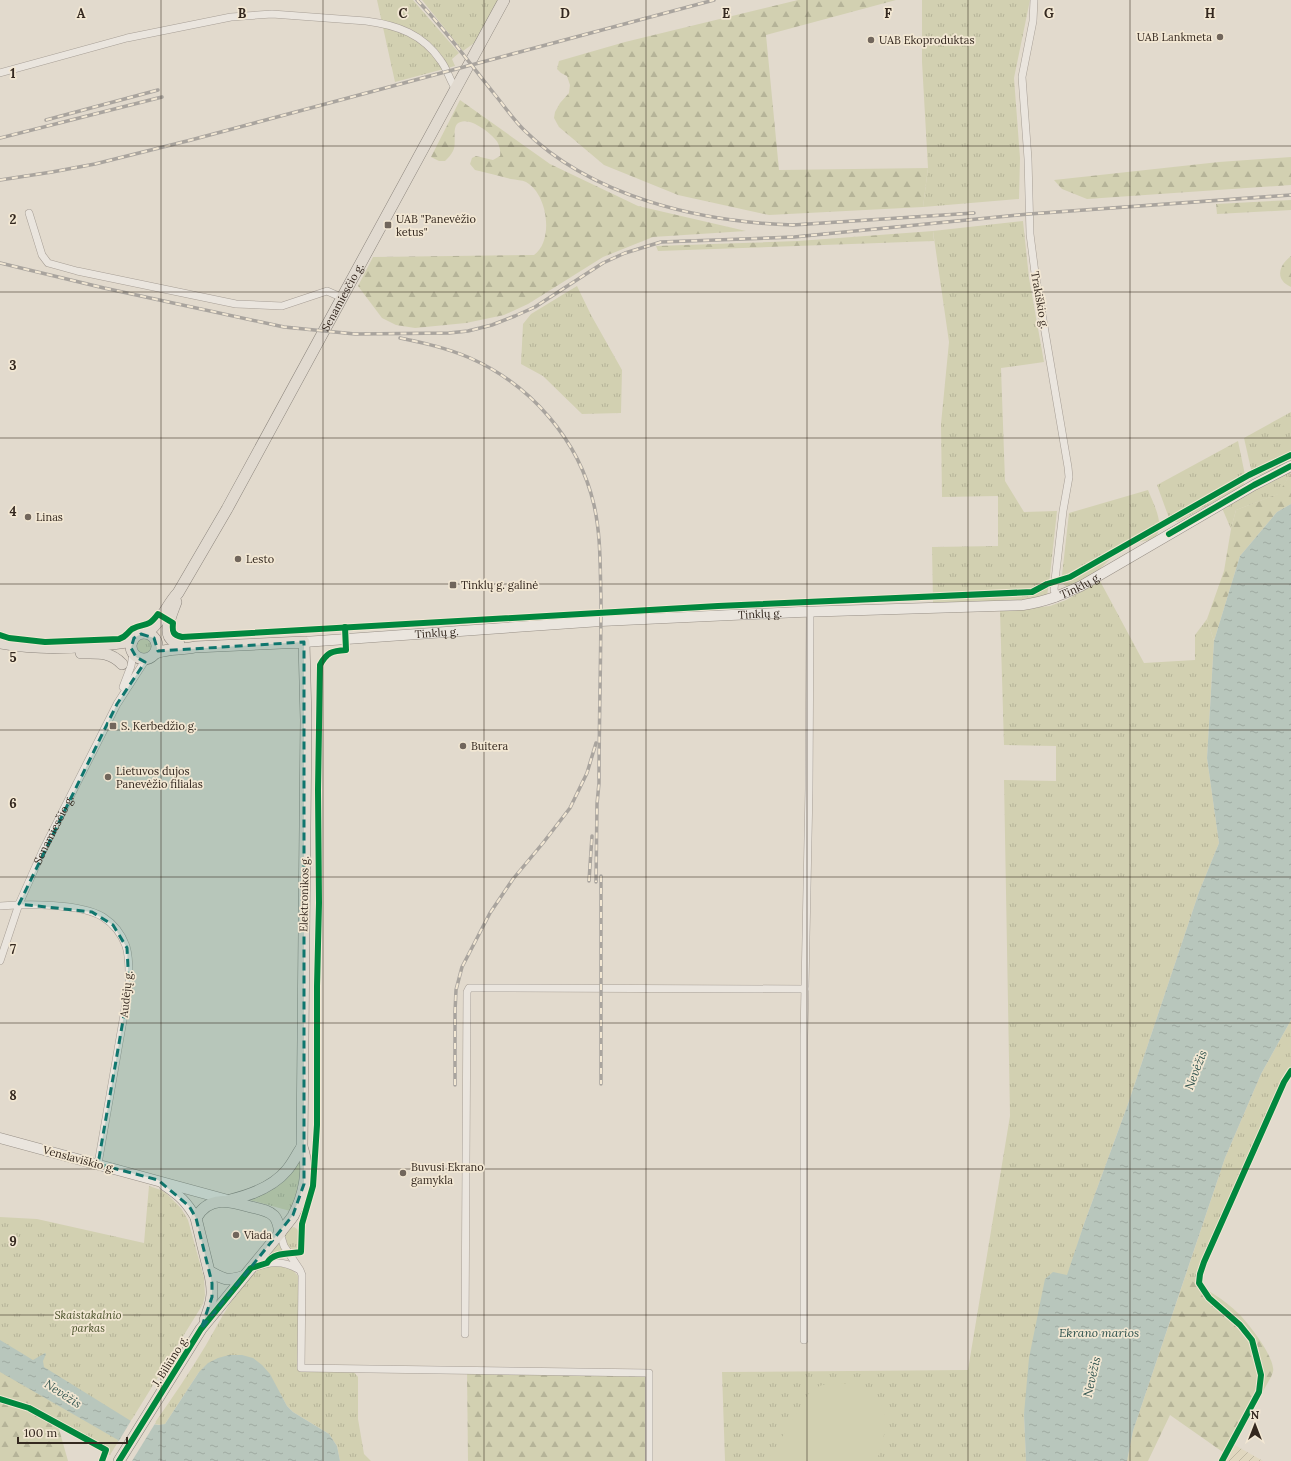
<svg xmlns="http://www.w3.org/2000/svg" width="1291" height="1461" viewBox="0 0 1291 1461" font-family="Lora,serif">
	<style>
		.farmland { fill: url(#farmland-furrows) }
		.grass { fill: url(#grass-tufts) }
		.forest { fill: url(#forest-firs) }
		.pitch { fill: #d2d0b1 }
		.water { fill: url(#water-ripples) }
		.pier { fill: #e2dacd }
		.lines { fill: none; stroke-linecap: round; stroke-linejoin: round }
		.minor-casing { stroke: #a79f96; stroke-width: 8 }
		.secondary-casing { stroke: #978f86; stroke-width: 11 }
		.primary-casing { stroke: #8c857d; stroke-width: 12 }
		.minor { stroke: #eae5de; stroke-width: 7 }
		.secondary { stroke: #eae5de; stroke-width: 10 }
		.primary { stroke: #e1dad0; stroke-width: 11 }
		.rail-casing { stroke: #a9a49e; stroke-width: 3.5 }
		.rail { stroke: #f2e7d3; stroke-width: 2; stroke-dasharray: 6; stroke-linecap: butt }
		.cycleway-casing { stroke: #f2e7d3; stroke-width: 8 }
		.cycleway { stroke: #00873e; stroke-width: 6 }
		.marked { fill: #0f766e; fill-opacity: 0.2; stroke: #0f766e; stroke-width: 3; stroke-dasharray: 8 5; stroke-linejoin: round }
		.grid { fill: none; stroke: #34281f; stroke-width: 1; stroke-opacity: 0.55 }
		.poi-dot { fill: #71665c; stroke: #f2e7d3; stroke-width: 1.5 }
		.labels { text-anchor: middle; stroke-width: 3.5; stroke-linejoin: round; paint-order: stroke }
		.poi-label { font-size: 11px; fill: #34281f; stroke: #f2e7d3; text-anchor: start }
		.street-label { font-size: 11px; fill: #34281f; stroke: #f2e7d3 }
		.park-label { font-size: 11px; font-style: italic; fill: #484f28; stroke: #f2e7d3 }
		.water-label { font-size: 12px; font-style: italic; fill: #30534e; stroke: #f2e7d3 }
		.grid-label { font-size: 13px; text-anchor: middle; font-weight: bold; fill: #34281f; stroke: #f2e7d3; stroke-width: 3.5; stroke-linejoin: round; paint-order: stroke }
	</style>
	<defs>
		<pattern id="farmland-furrows" width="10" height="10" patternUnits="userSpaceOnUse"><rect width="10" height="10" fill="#e0d7bf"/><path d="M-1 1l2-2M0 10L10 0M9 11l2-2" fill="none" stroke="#c1b9a4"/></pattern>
		<pattern id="grass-tufts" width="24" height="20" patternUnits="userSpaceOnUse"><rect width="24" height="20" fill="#d2d0b1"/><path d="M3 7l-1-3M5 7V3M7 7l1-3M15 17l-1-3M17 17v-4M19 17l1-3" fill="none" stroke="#b5b398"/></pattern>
		<pattern id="forest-firs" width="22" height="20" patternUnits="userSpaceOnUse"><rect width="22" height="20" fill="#d2d0b1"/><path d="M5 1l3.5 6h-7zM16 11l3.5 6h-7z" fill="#b5b398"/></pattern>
		<pattern id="water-ripples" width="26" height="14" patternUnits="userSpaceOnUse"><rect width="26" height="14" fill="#b8c6bc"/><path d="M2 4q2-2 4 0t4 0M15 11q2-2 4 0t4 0" fill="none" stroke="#9faaa1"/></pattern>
	</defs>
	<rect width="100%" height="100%" fill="#e2dacd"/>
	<polygon class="farmland" points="1233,1444 1263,1461 1224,1461"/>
	<g class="grass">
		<polygon points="377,0 413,0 459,53 452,59 455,66 395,82"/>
		<polygon points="422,0 499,0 477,41 463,51"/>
		<polygon points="922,0 1030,0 1014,78 1020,158 1019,199 923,207 928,168 922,62"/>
		<polygon points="1023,221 1029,278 1044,362 1001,368 1005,481 1024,512 1057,511 1049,584 1047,595 1027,600 933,603 932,547 998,546 998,496 942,497 941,424 949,342 933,231"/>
		<polygon points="577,286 591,315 622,370 621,413 582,414 543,376 521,364 523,324 531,314"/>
		<polygon points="1291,412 1291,461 1260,475 1254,474 1251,469 1244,438"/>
		<polygon points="1238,441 1245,475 1244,484 1241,487 1178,522 1173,522 1169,518 1157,485"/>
		<polygon points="1291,470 1291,473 1279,494 1236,510 1231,529 1222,508"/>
		<path d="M1148,490C1153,503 1169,531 1151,540C1147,541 1143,541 1139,542C1136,543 1133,545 1130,547L1132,542L1131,539L1107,553L1108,556H1114C1107,561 1103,567 1097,571C1091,576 1073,587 1066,586L1062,583V575L1069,513Z"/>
		<polygon points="1100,581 1144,663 1195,660 1195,635 1207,619 1214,641 1207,758 1219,843 1199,892 1128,1104 1084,1224 1024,1414 1026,1461 725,1461 722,1372 968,1370 1010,1116 1004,780 1056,781 1056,746 1004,745 1000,611 1050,606 1066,600"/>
		<circle cx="144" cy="646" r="7"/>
		<path d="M1291,1020V1071L1284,1082L1204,1262C1200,1273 1197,1278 1205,1289L1185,1277L1225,1158L1261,1074Z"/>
		<path d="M301,1155C301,1173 300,1195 290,1211L250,1200C264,1195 278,1188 288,1177C293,1171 297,1162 301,1155Z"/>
		<polygon points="149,1186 161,1190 167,1194 181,1208 188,1220 204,1278 205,1295 203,1304 110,1455 83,1438 28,1410 0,1401 0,1217 37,1219 144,1243"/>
		<polygon points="294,1227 297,1229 298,1231 298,1249 296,1251 274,1254 270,1253 290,1228"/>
		<path d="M279,1265L292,1269L298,1276V1371L354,1372L358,1377V1419L364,1454L371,1461H340L337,1446L329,1434L293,1412L287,1406L281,1395L199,1372L165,1424L162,1425L154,1424C172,1398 190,1372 206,1345C221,1319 234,1292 256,1272C262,1266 271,1266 279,1265Z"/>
	</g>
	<g class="forest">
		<polygon points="798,0 896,0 766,35 779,170 928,168 923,207 769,215 678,195 604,165 559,127 554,118 555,112 560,103 569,93 570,85 567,76 561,73 557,69 559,61 625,42"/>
		<path d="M460,100L550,164L638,206L746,231L653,237L603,257L528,304L504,315L466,323L415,328L396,325L382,318L358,286L373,257L534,255C554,241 548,194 526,182C522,180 516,180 511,179C499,176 487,173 475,170L470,164L472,158L476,156L493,160L500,156C501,150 499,143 495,139C488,131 467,115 457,124C452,130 457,144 453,151C451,155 448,158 445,161H439L431,157Z"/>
		<polygon points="1291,157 1291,185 1087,199 1062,189 1054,180 1219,162"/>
		<polygon points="1291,200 1291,210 1217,214 1216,204"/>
		<polygon points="933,231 934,241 658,251 656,246 798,241"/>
		<path d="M1291,256V287C1275,280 1278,266 1291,256Z"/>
		<polygon points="1291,473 1291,504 1277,512 1240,556 1214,641 1207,619 1224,571 1231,529 1236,510 1278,494"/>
		<path d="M1185,1277C1203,1287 1224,1299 1239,1314C1249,1324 1272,1354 1273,1368C1274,1371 1272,1374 1271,1377L1227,1455L1170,1415L1148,1461H1127L1133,1431Z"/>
		<polygon points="467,1370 649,1373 649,1461 468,1461"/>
		<polygon points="0,1372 62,1409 59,1429 68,1461 0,1461"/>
	</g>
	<polygon class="pitch" points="854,1383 868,1390 882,1406 887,1421 880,1453 875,1461 767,1461 811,1390 822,1385"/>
	<g class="water">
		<polygon points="1291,504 1291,1020 1261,1074 1225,1158 1133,1431 1127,1461 1026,1461 1024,1414 1029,1358 1045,1279 1053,1272 1067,1275 1084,1224 1128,1104 1199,892 1219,843 1207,758 1214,641 1240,556 1277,512"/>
		<polygon points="0,1340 33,1360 45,1353 46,1354 43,1361 44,1367 131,1421 159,1425 165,1424 199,1372 208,1363 218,1358 229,1355 242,1355 253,1358 262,1365 270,1374 287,1406 293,1412 329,1434 337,1446 340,1461 130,1461 118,1440 0,1372"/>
	</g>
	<polygon class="pier" points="132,1419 156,1422 132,1461 128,1461 117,1444"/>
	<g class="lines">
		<g class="minor-casing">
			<g id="minor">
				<polyline points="1034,0 1033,21 1022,77 1028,159 1030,234 1035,273 1068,467 1069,477 1063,511 1055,580 1054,589 1056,598"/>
				<path d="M0,73L127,38L231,17L272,14L366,21C397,25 423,34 441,61C447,69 449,78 454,86L457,88"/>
				<polyline points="29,213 42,255 48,263 77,271 236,304 282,306 327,291 343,298"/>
				<polyline points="123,687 131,666 133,654"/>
				<path d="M0,906C27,904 80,903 103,917C114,924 122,935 126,946C130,959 129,973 129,986L98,1164"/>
				<path id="s1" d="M0,961L19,904L43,850L117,704L146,659"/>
				<polyline points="280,1233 284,1246 300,1270 302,1275 301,1368 649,1373 649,1461"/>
				<path d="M253,1268C269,1262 282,1260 298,1269"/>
				<polyline points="465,1334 467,992 469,988 805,989"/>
				<polyline points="804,1340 804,1036 809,789 810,611"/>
			</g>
		</g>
		<g class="secondary-casing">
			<g id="secondary">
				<path id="s2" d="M304,642L601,621L799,612L1023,605C1047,601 1059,596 1081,586L1254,485L1291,466"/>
				<polyline points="0,1138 228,1200"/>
				<path d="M164,1185C180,1196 186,1201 196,1218"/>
			</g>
		</g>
		<g class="primary-casing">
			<g id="primary">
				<path d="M176,602C173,611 163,631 171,639C173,641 177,642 179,644"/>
				<circle cx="144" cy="646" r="13"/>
				<path id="s3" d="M145,633C159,627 167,604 178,593L227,509L504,0"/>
				<path d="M0,643C33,649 65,649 98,645C110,644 120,644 132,641"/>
				<path d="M81,653C97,653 110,651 122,664"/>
				<path d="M156,653C168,648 182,650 195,647L304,642L306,720L302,1147C310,1168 304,1196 293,1216C289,1222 284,1227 280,1233"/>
				<path d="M230,1200C251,1195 273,1187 287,1170C293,1163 297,1154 302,1147"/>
				<path d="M205,1320C213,1300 214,1291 209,1271"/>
				<path d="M119,1461L201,1329L280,1233C279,1227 278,1220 274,1216C268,1210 259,1209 251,1207C230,1201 209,1195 196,1218L209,1271C223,1279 228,1282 244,1276"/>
			</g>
		</g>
		<use href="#minor" class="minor"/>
		<use href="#secondary" class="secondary"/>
		<use href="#primary" class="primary"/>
		<g class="rail-casing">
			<g id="rail">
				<path d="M417,0C446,30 470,64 496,96C505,107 513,119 523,129C591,197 700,222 793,225L974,213"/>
				<polyline points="46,120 158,90"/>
				<polyline points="0,138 162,97"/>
				<polyline points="0,180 52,172 95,164 191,140 714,0"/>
				<polyline points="0,263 104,288 284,327 355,334 449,333 468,331 492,325 515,316 535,307 603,263 625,253 661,242 794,237 1029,214 1291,195"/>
				<path d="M400,338C424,343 447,348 470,358C531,385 579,440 594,505C601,536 600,567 601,599C601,660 599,722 599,783L597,804L596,882"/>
				<polyline points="601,876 601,1084"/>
				<polyline points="589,881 592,836"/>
				<polyline points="455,1085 455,1012 456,990 462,967 490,913 513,879 543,843 570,808 587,773 596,743"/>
			</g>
		</g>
		<use href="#rail" class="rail"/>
		<g class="cycleway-casing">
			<g id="cycleway">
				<polyline points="1169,534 1254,485 1291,466"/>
				<path d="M0,635L9,638L45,642L119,639C126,637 127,633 132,629C145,622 147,629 158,614L173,623C172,632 173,635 182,637L718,606L1032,592L1047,584L1070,577L1249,475L1291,455"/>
				<polyline points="0,1399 29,1408 106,1450 102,1461"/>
				<path d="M119,1461L201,1329L251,1268L267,1263C273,1252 290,1254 301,1252L302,1224L313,1186L317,1125V986L319,903L318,790L320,665C327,652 332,651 346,650L345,627"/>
				<polyline points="1222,1461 1259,1392 1261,1375 1252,1340 1240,1325 1209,1298 1199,1283 1200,1274 1204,1262 1284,1082 1291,1071"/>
			</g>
		</g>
		<use href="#cycleway" class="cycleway"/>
	</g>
	<path class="marked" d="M141,634L154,638L158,651L304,642V1184L293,1215L201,1329L212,1297V1283L196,1218L189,1206L158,1180L98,1164L129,986L127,948L113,925L92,912L19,904L117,704L145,662L136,657L131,648L134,638Z"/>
	<path class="grid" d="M161,0V1461M323,0V1461M484,0V1461M646,0V1461M807,0V1461M968,0V1461M1130,0V1461M0,146H1291M0,292H1291M0,438H1291M0,584H1291M0,730H1291M0,877H1291M0,1023H1291M0,1169H1291M0,1315H1291"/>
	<g class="poi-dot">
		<circle cx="1220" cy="37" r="4"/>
		<circle cx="871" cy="40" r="4"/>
		<rect x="384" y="221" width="8" height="8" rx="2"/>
		<circle cx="28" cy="517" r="4"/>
		<circle cx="238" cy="559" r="4"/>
		<rect x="449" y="581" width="8" height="8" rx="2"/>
		<rect x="109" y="722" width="8" height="8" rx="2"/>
		<circle cx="463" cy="746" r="4"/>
		<circle cx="108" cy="777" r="4"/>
		<circle cx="403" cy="1173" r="4"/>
		<circle cx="236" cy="1235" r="4"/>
	</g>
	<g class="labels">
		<g class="poi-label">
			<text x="1212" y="41" text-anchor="end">UAB Lankmeta</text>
			<text x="879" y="44">UAB Ekoproduktas</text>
			<text x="396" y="223">UAB "Panevėžio<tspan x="396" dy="13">ketus"</tspan></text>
			<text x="36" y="521">Linas</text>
			<text x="246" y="563">Lesto</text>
			<text x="461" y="589">Tinklų g. galinė</text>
			<text x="121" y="730">S. Kerbedžio g.</text>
			<text x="471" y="750">Buitera</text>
			<text x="116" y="775">Lietuvos dujos<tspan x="116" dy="13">Panevėžio filialas</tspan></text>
			<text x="411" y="1171">Buvusi Ekrano<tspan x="411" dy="13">gamykla</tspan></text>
			<text x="244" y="1239">Viada</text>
		</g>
		<g class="street-label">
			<text dy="4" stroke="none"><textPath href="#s3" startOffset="391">Senamiesčio g.</textPath></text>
			<text transform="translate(1040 300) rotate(80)" y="4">Trakiškio g.</text>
			<text dy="4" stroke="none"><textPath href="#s2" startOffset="781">Tinklų g.</textPath></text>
			<text dy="4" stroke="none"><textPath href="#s2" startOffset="457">Tinklų g.</textPath></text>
			<text dy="4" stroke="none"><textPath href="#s2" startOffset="133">Tinklų g.</textPath></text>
			<text dy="4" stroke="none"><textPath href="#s1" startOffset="142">Senamiesčio g.</textPath></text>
			<text transform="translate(304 894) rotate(-89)" y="4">Elektronikos g.</text>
			<text transform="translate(126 994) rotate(-84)" y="4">Audėjų g.</text>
			<text transform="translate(79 1159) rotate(15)" y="4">Venslaviškio g.</text>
			<text transform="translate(170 1361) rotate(-58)" y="4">J. Biliūno g.</text>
		</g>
		<g class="park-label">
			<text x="88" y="1319">Skaistakalnio<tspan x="88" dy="13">parkas</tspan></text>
		</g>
		<g class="water-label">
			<text transform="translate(1196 1070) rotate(-69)" y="4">Nevėžis</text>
			<text x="1099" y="1337">Ekrano marios</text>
			<text transform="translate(1092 1377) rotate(-77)" y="4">Nevėžis</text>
			<text transform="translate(63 1394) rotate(33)" y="4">Nevėžis</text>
		</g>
	</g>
	<g class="grid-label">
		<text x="81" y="18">A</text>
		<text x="242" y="18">B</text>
		<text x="403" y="18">C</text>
		<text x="565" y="18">D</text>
		<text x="726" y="18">E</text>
		<text x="888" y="18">F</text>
		<text x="1049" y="18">G</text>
		<text x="1210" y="18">H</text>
		<text x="13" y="78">1</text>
		<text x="13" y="224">2</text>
		<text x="13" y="370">3</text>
		<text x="13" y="516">4</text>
		<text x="13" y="662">5</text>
		<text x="13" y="808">6</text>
		<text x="13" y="954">7</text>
		<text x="13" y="1100">8</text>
		<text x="13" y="1246">9</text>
	</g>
	<g transform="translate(1255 1425)" stroke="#f2e7d3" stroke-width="3" paint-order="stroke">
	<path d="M0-3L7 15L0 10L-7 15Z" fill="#34281f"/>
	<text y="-6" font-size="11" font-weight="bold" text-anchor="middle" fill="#34281f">N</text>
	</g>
	<path d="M18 1437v6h109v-6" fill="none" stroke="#34281f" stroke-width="2"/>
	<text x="24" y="1437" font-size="12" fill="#34281f" stroke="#f2e7d3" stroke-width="3" paint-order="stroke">100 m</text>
</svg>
